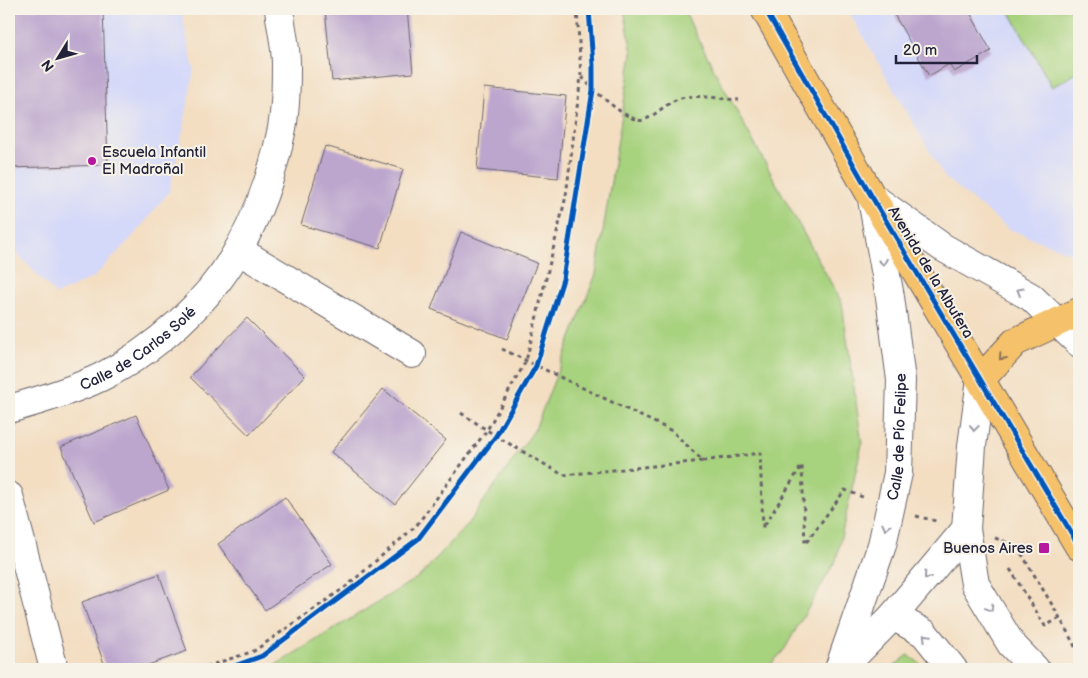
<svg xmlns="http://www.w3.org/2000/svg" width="1088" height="678" viewBox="0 0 1088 678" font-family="'Balsamiq Sans',sans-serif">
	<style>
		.built { fill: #d4d8f9 }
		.green { fill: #a7d27e; stroke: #647a5c }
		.building { fill: #bca6ce }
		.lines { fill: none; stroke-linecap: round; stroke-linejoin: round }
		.minor-casing { stroke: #6b646a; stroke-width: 30 }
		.major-casing { stroke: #6b646a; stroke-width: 30 }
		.path { stroke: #6b646a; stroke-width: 3; stroke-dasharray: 4 4; stroke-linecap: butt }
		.minor { stroke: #fff; stroke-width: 28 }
		.major { stroke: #f5c16b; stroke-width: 28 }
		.cycleway-casing { stroke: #f7f3e8; stroke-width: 8 }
		.cycleway { stroke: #0057b8; stroke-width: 5 }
		.oneway { stroke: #9c9ca7 }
		.oneway2 { stroke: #8c7253 }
		.poi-dot { fill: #b5179e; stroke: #f7f3e8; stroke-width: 2 }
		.labels { text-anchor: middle; stroke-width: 4; stroke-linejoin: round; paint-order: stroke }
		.poi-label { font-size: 15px; fill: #22223b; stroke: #f7f3e8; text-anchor: start }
		.street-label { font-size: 15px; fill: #22223b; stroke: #f7f3e8 }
	</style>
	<rect width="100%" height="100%" fill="#f7f3e8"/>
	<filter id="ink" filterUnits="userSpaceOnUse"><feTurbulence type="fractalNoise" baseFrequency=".02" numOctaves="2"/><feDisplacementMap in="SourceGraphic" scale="10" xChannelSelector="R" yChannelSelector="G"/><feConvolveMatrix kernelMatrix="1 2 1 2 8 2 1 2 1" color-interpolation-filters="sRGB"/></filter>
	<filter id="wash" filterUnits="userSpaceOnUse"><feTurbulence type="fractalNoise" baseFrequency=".0096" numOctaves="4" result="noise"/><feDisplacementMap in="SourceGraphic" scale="20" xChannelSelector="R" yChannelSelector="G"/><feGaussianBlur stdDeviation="1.12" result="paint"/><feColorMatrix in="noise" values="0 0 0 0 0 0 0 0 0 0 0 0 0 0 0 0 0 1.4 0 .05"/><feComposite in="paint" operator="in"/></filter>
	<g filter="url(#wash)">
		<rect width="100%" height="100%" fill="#f3dec2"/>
		<g class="built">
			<polygon points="9,9 181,9 194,70 183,130 169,192 136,233 94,277 56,295 9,245"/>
			<polygon points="847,9 1079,9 1079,254 1075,255 1009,229 945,178"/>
		</g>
		<g class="green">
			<polygon points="624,9 683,9 719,79 842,303 862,444 836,560 784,650 767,669 269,669 420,576 466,526 535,429 596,274 632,53"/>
			<polygon points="1008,9 1079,9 1079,72 1052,87"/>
			<polygon points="908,655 921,664 924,669 891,669"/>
		</g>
		<g id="blocks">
			<g class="building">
				<polygon points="9,9 103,9 108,165 9,168"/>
				<polygon points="325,9 407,9 413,73 332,81"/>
				<polygon points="891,9 968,9 991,51 954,72 949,64 929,76"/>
				<polygon points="484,88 566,96 558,178 477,170"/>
				<polygon points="325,146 403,169 380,248 301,225"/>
				<polygon points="461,232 537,263 507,339 431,309"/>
				<polygon points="247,318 305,376 249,435 190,377"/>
				<polygon points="383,389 446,440 395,504 331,452"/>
				<polygon points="136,415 169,490 94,522 61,447"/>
				<polygon points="285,497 332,564 265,610 218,544"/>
				<polygon points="159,574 187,651 137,669 106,669 82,602"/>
			</g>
		</g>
	</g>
	<g filter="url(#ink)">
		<use href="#blocks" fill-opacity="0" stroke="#6b646a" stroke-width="1"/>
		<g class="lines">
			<g class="minor-casing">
				<g id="minor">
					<polyline points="872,197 942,247 1031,297 1079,343"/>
					<polyline points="238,250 412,354"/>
					<path id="s1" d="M9,409C38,401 74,390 101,377C155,350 209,302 238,250C258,215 273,172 281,133C285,115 286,87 286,69C287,49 281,28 279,9"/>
					<polyline points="9,496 54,669"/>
					<polyline points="966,529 975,584 1011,644 1035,669"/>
					<polyline points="893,616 924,633 953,669"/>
					<polyline points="844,666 893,616 966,529 972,446 981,379"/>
					<path id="s2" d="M839,669L882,545L898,473L901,380L890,297L872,199"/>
				</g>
			</g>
			<g class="major-casing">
				<g id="major">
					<polyline points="765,9 872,197 1079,546"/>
					<polyline points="981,379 1015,342 1079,312"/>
				</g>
			</g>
			<g class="path">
				<path d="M582,77C591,88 630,125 644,120C657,115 666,102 681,98C699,94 720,99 739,100"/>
				<polyline points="502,349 672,431 703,461 760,453 763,528 802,465 805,544 845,490 865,498"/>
				<polyline points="461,413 496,436 563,475 703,461"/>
				<polyline points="916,516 936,521"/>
				<polyline points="995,538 1017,546 1060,618 1079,654"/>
				<polyline points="1010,569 1045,626 1060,618"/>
				<polyline points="199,669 254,651 347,586 416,526 487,430 526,361 566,196 581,76 577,9"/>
			</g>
			<use href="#minor" class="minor"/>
			<use href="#major" class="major"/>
			<g class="cycleway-casing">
				<g id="cycleway">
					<polyline points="765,9 872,197 1079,546"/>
					<polyline points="226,669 262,656 418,539 496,436 536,366 563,279 593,90 593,65 589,9"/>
				</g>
			</g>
			<use href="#cycleway" class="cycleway"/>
		</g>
		<defs><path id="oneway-chevron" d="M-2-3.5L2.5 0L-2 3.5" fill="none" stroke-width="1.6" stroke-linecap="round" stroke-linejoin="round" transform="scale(1.25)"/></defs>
		<g class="oneway">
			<use href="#oneway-chevron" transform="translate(883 262) rotate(80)"/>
			<use href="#oneway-chevron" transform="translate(1020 291) rotate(-150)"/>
			<use href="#oneway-chevron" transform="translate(974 428) rotate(97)"/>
			<use href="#oneway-chevron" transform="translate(886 527) rotate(103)"/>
			<use href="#oneway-chevron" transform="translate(927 576) rotate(130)"/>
			<use href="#oneway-chevron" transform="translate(990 608) rotate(59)"/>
			<use href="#oneway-chevron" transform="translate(926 637) rotate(-135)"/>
		</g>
		<use class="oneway2" href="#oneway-chevron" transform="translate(1002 357) rotate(132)"/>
	</g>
	<g class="poi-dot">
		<circle cx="92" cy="161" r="5"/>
		<rect x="1038" y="542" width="12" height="12" rx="2.5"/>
	</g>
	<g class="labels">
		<g class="poi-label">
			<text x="102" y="157">Escuela Infantil<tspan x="102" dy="17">El Madroñal</tspan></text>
			<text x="1033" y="553" text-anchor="end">Buenos Aires</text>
		</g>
		<g class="street-label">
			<text transform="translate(931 272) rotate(59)" y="5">Avenida de la Albufera</text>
			<text dy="5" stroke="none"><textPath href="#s1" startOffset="144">Calle de Carlos Solé</textPath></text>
			<text dy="5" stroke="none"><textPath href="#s2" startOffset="241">Calle de Pío Felipe</textPath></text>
		</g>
	</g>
	<rect width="1088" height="678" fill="none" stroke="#f7f3e8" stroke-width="30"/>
	<g transform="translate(58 58) rotate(233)" stroke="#f7f3e8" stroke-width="4" paint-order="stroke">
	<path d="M0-4L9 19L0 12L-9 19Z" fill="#22223b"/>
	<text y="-8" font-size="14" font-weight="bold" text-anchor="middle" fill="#22223b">N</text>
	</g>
	<path d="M896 55v8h81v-8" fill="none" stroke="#22223b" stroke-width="2.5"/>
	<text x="903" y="55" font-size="15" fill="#22223b" stroke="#f7f3e8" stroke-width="4" paint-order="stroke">20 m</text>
</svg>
